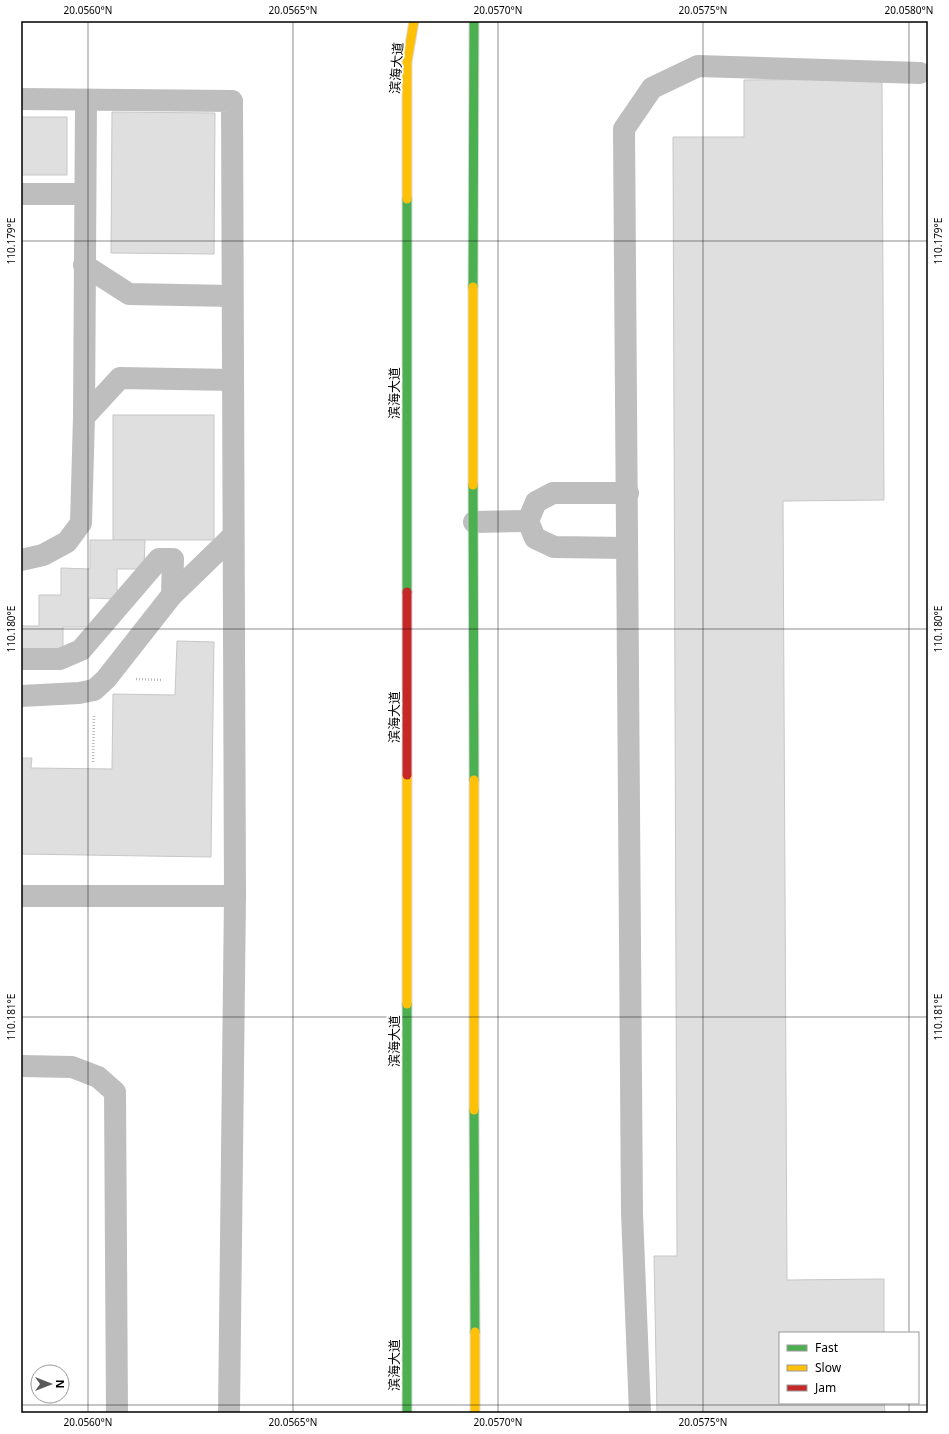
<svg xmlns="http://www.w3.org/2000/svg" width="949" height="1434" viewBox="0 0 949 1434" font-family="'Noto Sans','Noto Sans SC',sans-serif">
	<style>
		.building { fill: #dfdfdf; stroke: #c7c7c7 }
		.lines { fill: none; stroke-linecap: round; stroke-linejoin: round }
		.fast-casing { stroke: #dbdbdb; stroke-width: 11 }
		.slow-casing { stroke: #dbdbdb; stroke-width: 11 }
		.jam-casing { stroke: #dbdbdb; stroke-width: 11 }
		.path { stroke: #b9b9b9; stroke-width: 2.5; stroke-dasharray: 1 2; stroke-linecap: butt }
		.street { stroke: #bebebe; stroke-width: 22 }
		.fast { stroke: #4caf50; stroke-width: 9 }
		.slow { stroke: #ffc107; stroke-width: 9 }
		.jam { stroke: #c62828; stroke-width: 9 }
		.ticks { fill: none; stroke: #000; stroke-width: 1; stroke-opacity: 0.45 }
		.labels { text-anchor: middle; stroke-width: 4; stroke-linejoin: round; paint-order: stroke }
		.street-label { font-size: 13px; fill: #000; stroke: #fff }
		.neatline { fill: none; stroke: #000; stroke-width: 1.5 }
		.ticks-label { font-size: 10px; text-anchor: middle; fill: #000 }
	</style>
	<rect width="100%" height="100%" fill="#fff"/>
	<g class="building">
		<polygon points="882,79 884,500 783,501 787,1280 884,1279 884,1333 780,1333 780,1403 884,1403 885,1413 657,1413 654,1256 677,1256 673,137 744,137 744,80"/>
		<polygon points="112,112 215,113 214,254 111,253"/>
		<rect x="21" y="117" width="46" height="58"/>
		<rect x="113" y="415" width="101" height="125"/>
		<polygon points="90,540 145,540 144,569 117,569 117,599 89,598 89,627 63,627 63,653 21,653 21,626 39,626 39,595 61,595 61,568 90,569"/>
		<polygon points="177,641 214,642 211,857 21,854 21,758 32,758 31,768 112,769 113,694 175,695"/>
	</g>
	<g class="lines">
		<g class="fast-casing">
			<g id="fast">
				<polyline points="407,199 407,592"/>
				<polyline points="473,287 474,21"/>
				<polyline points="473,485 474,780"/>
				<polyline points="407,1004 407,1413"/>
				<polyline points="474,1110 475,1332"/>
			</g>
		</g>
		<g class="slow-casing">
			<g id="slow">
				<polyline points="407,199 407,62 414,21"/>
				<polyline points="473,287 473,485"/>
				<polyline points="407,775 407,1004"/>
				<polyline points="474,780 474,1110"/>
				<polyline points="475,1332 475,1413"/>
			</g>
		</g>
		<g class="jam-casing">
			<polyline id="jam" points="407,592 407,775"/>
		</g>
		<g class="path">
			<polyline points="136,679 162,680"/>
			<polyline points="93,762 94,715"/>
		</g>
		<g class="street">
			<polyline points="21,99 232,101 235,896 229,1413"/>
			<polyline points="21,194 85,194"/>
			<polyline points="84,265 129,294 232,296"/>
			<polyline points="84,417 120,378 233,380"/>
			<polyline points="474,522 528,521"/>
			<polyline points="627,548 554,547 535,538 528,521 536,502 553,493 628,493"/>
			<polyline points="21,560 43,555 67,542 81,523 84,417 86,100"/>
			<polyline points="172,595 233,536"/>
			<polyline points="21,659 60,659 81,650 159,559 173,559 172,595 106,679 94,690 79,693 21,696"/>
			<polyline points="21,896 235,896"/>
			<polyline points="21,1066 72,1067 98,1077 115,1092 117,1413"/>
			<polyline points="640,1413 632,1213 624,129 652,88 698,66 920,73"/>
		</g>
		<use href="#fast" class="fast"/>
		<use href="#slow" class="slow"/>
		<use href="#jam" class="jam"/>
	</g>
	<path class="ticks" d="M88,21V1413M293,21V1413M498,21V1413M703,21V1413M909,21V1333M21,241H928M21,629H928M21,1017H928M909,1403V1413M21,1405H928"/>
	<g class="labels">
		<g class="street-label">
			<text transform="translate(396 68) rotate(-86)" y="5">滨海大道</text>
			<text transform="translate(394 393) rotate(-90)" y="5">滨海大道</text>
			<text transform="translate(394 717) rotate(-90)" y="5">滨海大道</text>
			<text transform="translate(394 1041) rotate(-90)" y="5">滨海大道</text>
			<text transform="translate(394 1365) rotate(-90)" y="5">滨海大道</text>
		</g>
	</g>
	<rect width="949" height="1434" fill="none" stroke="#ffffff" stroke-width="44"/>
	<rect x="779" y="1332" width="140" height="72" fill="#ffffff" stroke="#999999"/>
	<rect x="787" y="1345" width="20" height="6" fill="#4caf50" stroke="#999999"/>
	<text x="815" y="1352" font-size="12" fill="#000000">Fast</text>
	<rect x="787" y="1365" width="20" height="6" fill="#ffc107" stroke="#999999"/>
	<text x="815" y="1372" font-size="12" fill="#000000">Slow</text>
	<rect x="787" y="1385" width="20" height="6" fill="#c62828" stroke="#999999"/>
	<text x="815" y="1392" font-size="12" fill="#000000">Jam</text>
	<g transform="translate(50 1384) rotate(90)"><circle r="19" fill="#ffffff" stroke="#999999"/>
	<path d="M0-3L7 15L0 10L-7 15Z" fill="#595959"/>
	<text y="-6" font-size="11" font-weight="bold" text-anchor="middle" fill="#000000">N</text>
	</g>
	<rect x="22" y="22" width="905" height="1390" class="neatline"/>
	<g class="ticks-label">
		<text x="88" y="14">20.0560°N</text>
		<text x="293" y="14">20.0565°N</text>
		<text x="498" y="14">20.0570°N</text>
		<text x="703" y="14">20.0575°N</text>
		<text x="909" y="14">20.0580°N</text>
		<text transform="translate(938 241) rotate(-90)" y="4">110.179°E</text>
		<text transform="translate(11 241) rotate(-90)" y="4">110.179°E</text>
		<text transform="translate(938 629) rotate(-90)" y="4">110.180°E</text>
		<text transform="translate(11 629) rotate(-90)" y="4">110.180°E</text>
		<text transform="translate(11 1017) rotate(-90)" y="4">110.181°E</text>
		<text transform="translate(938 1017) rotate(-90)" y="4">110.181°E</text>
		<text x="88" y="1426">20.0560°N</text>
		<text x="293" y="1426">20.0565°N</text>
		<text x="498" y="1426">20.0570°N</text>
		<text x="703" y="1426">20.0575°N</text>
	</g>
</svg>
